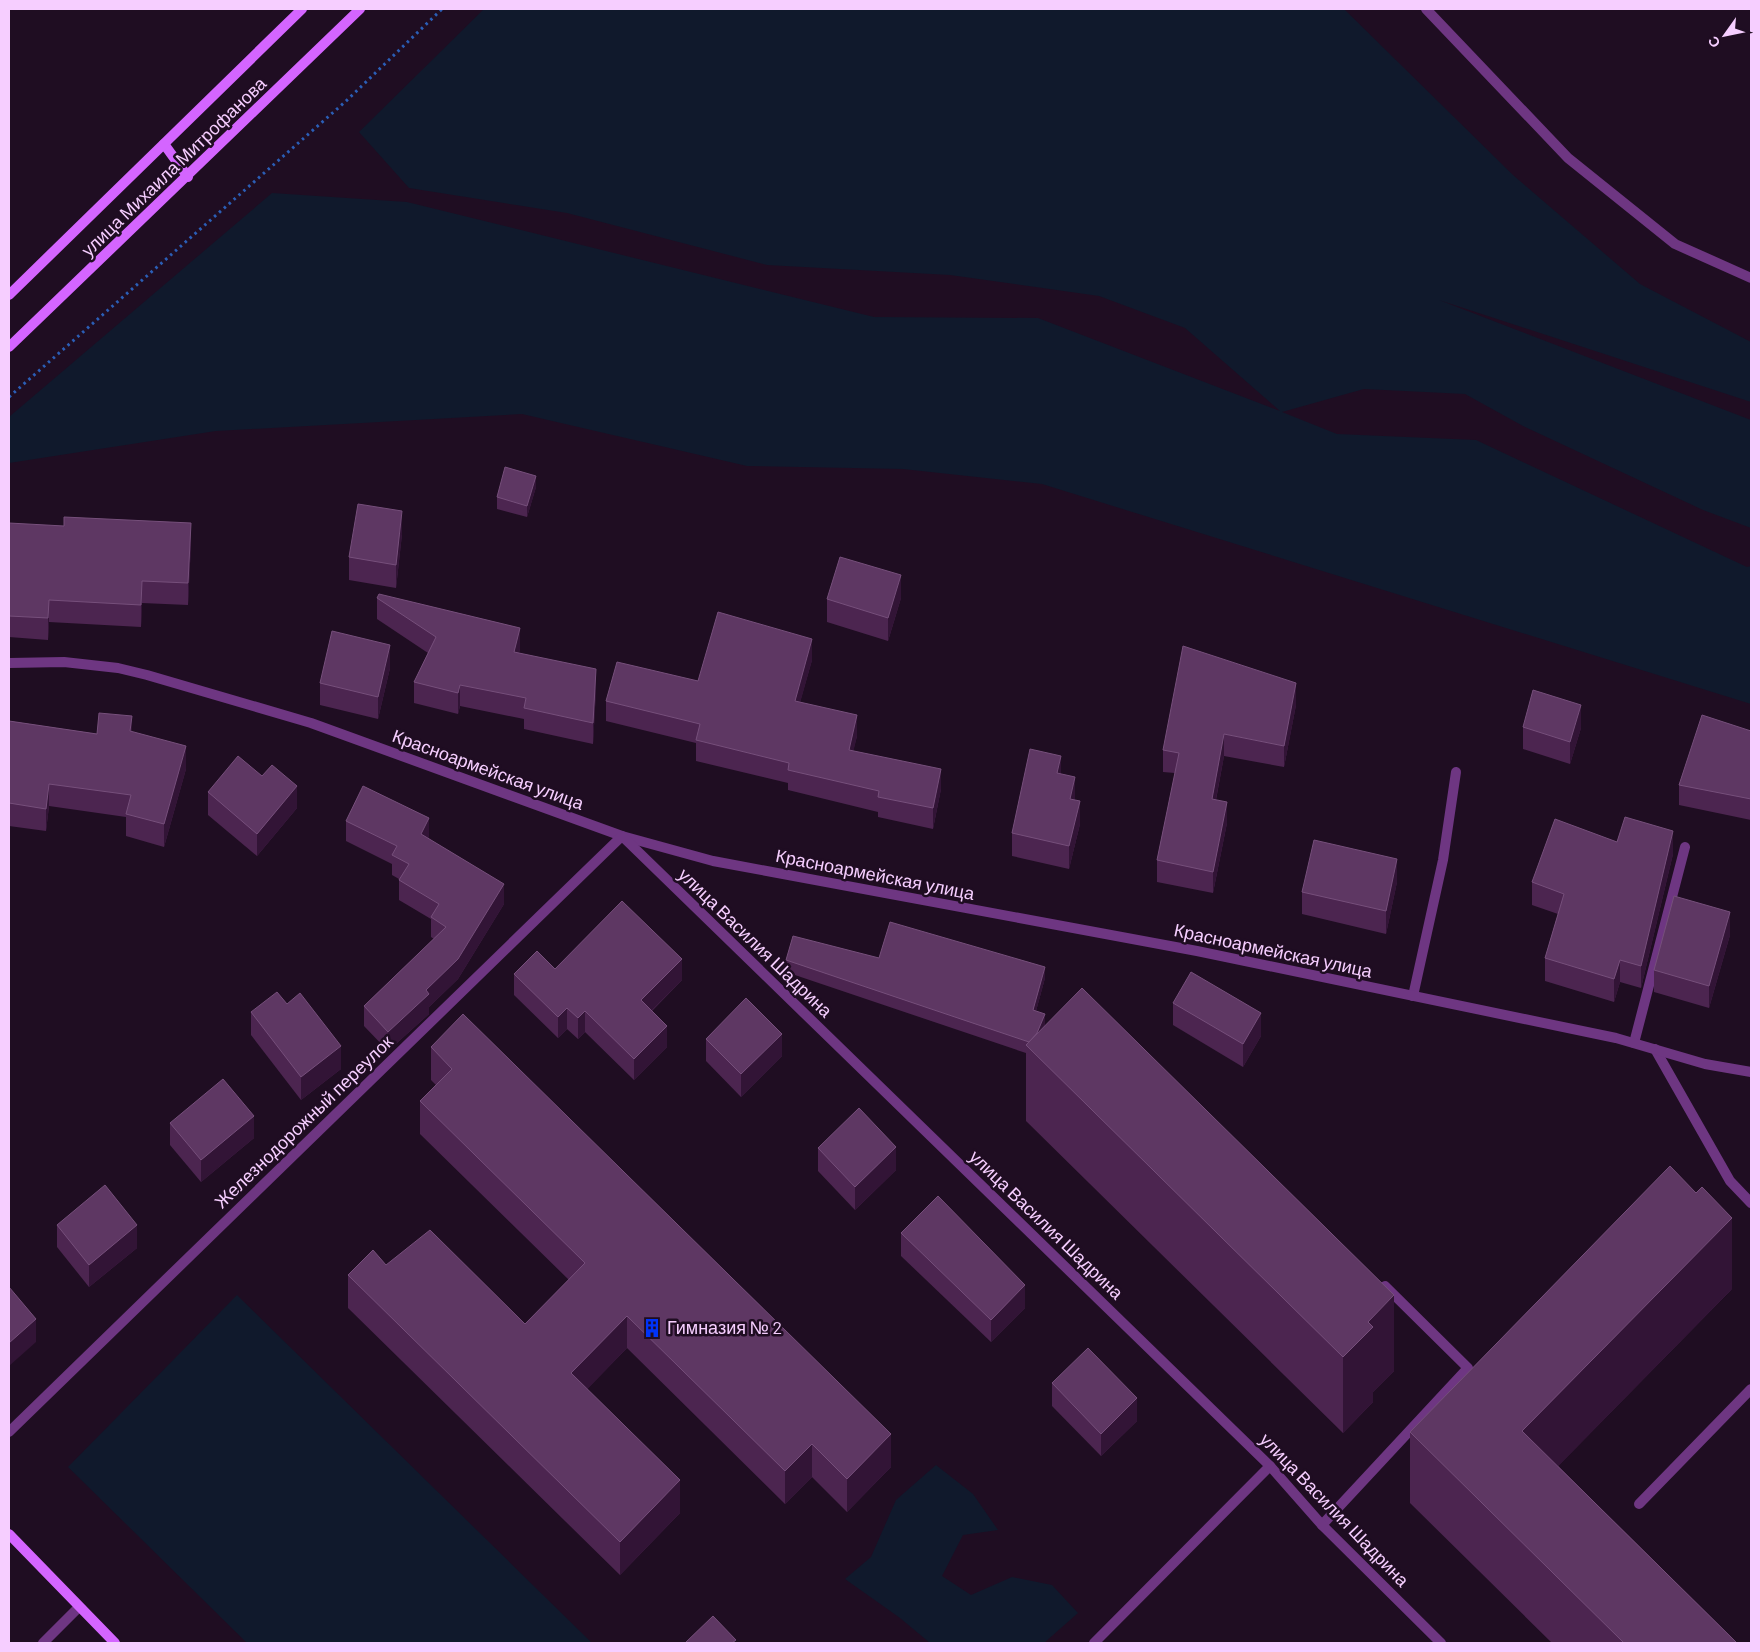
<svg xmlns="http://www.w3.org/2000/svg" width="1760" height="1652" viewBox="0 0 1760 1652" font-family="Barlow,sans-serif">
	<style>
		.green { fill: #10192c }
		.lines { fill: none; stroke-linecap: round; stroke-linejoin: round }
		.path { stroke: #2b5eb6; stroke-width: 3; stroke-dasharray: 2.5 4; stroke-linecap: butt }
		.lane { stroke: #6e3682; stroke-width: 10 }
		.street { stroke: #6e3682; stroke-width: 10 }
		.secondary { stroke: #d465ff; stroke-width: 10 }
		.wall { fill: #4c2550 }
		.shaded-wall { fill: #321436 }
		.building { fill: #5e3763; stroke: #764f7b }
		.labels { text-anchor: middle; stroke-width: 5; stroke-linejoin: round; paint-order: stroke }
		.street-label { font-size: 18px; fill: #f6ceff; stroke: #1f0d22 }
		.poi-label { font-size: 18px; fill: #f6ceff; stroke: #1f0d22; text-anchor: start }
	</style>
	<rect width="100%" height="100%" fill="#1f0d22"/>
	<g class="green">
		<polygon points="484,9 1344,9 1513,175 1640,284 1751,342 1751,402 1439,300 1751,420 1751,528 1703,510 1523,426 1465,394 1364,389 1282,412 1337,434 1476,440 1747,567 1751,566 1751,704 1042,484 903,469 747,466 522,414 216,431 9,463 9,417 272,193 407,202 874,317 1038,318 1280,411 1185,328 1099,296 950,275 767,265 567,213 409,188 359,132"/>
		<polygon points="237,1295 592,1643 247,1643 68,1467"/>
		<polygon points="936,1465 973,1494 998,1530 963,1535 942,1576 971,1595 1012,1577 1052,1585 1078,1613 1044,1643 930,1643 900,1618 845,1579 871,1557 896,1500"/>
	</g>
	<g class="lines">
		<polyline class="path" points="9,397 345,102 442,9"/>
		<g class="lane">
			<polyline points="1426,9 1568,158 1675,244 1751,278"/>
			<polyline points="1413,996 1443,860 1456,772"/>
			<polyline points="1634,1043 1685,847"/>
			<polyline points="1655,1049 1730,1181 1751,1203"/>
			<polyline points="1639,1504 1751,1389"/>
			<polyline points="1322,1525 1468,1368 1385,1286"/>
			<polyline points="43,1643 79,1607"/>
			<polyline points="1094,1643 1270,1466"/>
		</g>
		<g class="street">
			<polyline points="9,663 64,662 118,668 147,675 311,723 622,836 713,861 1197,951 1616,1038 1705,1064 1751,1072"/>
			<polyline points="9,1432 622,836 1270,1466 1322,1525 1441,1643"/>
		</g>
		<g class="secondary">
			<polyline points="164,144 188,177"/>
			<polyline points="9,295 302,9"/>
			<polyline points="9,347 360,9"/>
			<polyline points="9,1534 115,1643"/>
		</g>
	</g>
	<g class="wall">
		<polygon points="536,487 527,517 497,509 497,497"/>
		<polygon points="9,523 191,544 188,605 142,603 141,627 49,622 48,640 9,637"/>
		<polygon points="402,534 396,588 349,580 349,557"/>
		<polygon points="377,598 520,649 519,653 596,690 593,744 524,729 524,719 460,706 458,714 414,703 414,682 428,653 377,619"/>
		<polygon points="901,598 888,641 827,622 827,599"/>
		<polygon points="812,660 800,702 857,736 853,751 941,789 933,829 878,817 878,812 788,790 788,783 696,761 696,743 606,721 606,701 698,681"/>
		<polygon points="390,668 378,719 320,705 320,683"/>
		<polygon points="1296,705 1284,767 1224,756 1216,800 1227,823 1213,893 1157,882 1157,860 1175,773 1163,772 1163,750"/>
		<polygon points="9,721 97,734 132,732 186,769 164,847 126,836 126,817 49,806 46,831 9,826"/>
		<polygon points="1523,727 1581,728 1570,764 1523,749"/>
		<polygon points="1751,731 1751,820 1679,805 1679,785"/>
		<polygon points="1061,774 1075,800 1080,824 1069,869 1012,856 1012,833"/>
		<polygon points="208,792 297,808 257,856 208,815"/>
		<polygon points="346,821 429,839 504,904 458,979 429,1007 429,1014 388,1051 364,1026 364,1006 434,939 431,937 431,919 399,900 399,879 392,875 392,864 346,841"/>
		<polygon points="1617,842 1673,854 1641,988 1620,982 1614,1002 1545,981 1545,958 1558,914 1532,905 1532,882"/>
		<polygon points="1397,882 1386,934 1302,914 1302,892"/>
		<polygon points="1730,935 1709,1008 1654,992 1654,970"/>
		<polygon points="879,958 1045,978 1036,1011 1045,1025 1044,1026 1394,1371 1373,1392 1373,1402 1343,1433 1026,1121 1026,1053 786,972 786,960"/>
		<polygon points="555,969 682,980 652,1011 667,1047 634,1080 585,1032 578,1039 567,1029 558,1038 514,995 514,974"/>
		<polygon points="1173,1003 1261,1036 1243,1067 1173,1025"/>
		<polygon points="287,1004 341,1069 301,1100 251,1035 251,1012"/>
		<polygon points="706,1039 782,1056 741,1097 706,1061"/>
		<polygon points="431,1047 891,1467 847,1512 812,1477 785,1504 627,1348 587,1389 680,1513 620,1575 348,1308 348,1275 386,1265 525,1324 569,1280 420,1134 420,1101 436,1085 431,1080"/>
		<polygon points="170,1123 254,1138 201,1182 170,1145"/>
		<polygon points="818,1148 896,1170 855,1210 818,1171"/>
		<polygon points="57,1225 137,1248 89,1287 57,1247"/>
		<polygon points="901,1233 1025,1308 991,1342 901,1256"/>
		<polygon points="1732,1289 1558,1466 1737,1643 1552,1643 1410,1503 1410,1432"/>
		<polygon points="1052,1383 1137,1421 1101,1456 1052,1406"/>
	</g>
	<g class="shaded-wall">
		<polygon points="536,476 536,487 527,517 527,506"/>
		<polygon points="402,511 402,534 396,588 396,565"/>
		<polygon points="191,523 191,544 188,605 188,583"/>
		<polygon points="901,575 901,598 888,641 888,618"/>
		<polygon points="142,581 142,603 141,627 141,605"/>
		<polygon points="49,600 49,622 48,640 48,618"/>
		<polygon points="520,628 520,649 514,673 514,652"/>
		<polygon points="812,639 812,660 795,721 795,701"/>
		<polygon points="390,645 390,668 378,719 378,697"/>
		<polygon points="596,669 596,690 593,744 593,723"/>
		<polygon points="1296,683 1296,705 1284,767 1284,746"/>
		<polygon points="460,685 460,706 458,714 458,693"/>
		<polygon points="1581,705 1581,728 1570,764 1570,742"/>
		<polygon points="857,715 857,736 849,770 849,750"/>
		<polygon points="132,716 132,739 130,731"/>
		<polygon points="1224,734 1224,756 1212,820 1212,799"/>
		<polygon points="186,746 186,769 164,847 164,824"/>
		<polygon points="1061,756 1061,778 1057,773"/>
		<polygon points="941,769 941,789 933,829 933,808"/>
		<polygon points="1075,777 1075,799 1070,822 1070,799"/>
		<polygon points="49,784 49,806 46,831 46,809"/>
		<polygon points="297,786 297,808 257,856 257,834"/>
		<polygon points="1080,801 1080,824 1069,869 1069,846"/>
		<polygon points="1227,802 1227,823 1213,893 1213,872"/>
		<polygon points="429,818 429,838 421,854 421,834"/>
		<polygon points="1673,831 1673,854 1641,988 1641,966"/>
		<polygon points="1397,859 1397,882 1386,934 1386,911"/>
		<polygon points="504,884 504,904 458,979 429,1007 429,1014 388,1051 388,1032 426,990"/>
		<polygon points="1730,912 1730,935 1709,1008 1709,986"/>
		<polygon points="682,959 682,980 641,1021 641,1000"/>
		<polygon points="1620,960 1620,982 1614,1002 1614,979"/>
		<polygon points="1045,967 1045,978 1033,1022 1033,1010"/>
		<polygon points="567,1008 567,1029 558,1038 558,1017"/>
		<polygon points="585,1011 585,1032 578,1039 578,1018"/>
		<polygon points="1261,1013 1261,1036 1243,1067 1243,1044"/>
		<polygon points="1045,1014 1045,1025 1034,1053 1033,1044"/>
		<polygon points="667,1026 667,1047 634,1080 634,1059"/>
		<polygon points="782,1034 782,1056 741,1097 741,1074"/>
		<polygon points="341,1046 341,1069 301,1100 301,1077"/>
		<polygon points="254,1116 254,1138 201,1182 201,1160"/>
		<polygon points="896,1147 896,1170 855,1210 855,1187"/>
		<polygon points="1732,1218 1732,1289 1522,1503 1522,1431"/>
		<polygon points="137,1225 137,1248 89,1287 89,1265"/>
		<polygon points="1025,1285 1025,1308 991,1342 991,1320"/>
		<polygon points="1394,1295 1394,1371 1373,1392 1373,1402 1343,1433 1343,1357 1368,1322"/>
		<polygon points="627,1316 627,1348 571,1406 571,1373"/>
		<polygon points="36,1319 36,1342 9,1366 9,1343"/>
		<polygon points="1137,1398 1137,1421 1101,1456 1101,1434"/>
		<polygon points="891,1434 891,1467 847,1512 847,1479"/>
		<polygon points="812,1444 812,1477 785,1504 785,1471"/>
		<polygon points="680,1480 680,1513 620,1575 620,1542"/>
	</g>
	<g class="building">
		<polygon points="505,467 536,476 527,506 497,497"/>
		<polygon points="358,504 402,511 396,565 349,557"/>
		<polygon points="64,517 191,523 188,583 142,581 141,605 49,600 48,618 9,616 9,523 64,526"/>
		<polygon points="840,557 901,575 888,618 827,599"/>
		<polygon points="379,594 520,628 514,652 596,669 593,723 524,708 526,698 460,685 458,693 414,682 436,637 377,598"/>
		<polygon points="718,612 812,639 795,701 857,715 849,750 941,769 933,808 878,797 879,791 788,770 789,763 696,740 700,724 606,701 617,662 698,681"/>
		<polygon points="332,631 390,645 378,697 320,683"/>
		<polygon points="1183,646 1296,683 1284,746 1224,734 1212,799 1227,802 1213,872 1157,860 1179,753 1163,750"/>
		<polygon points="1533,690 1581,705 1570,742 1523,727"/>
		<polygon points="99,713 132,716 130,731 186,746 164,824 126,814 131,795 49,784 46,809 9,803 9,721 97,734"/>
		<polygon points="1702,715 1751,731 1751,799 1679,785"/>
		<polygon points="1030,749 1061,756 1057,773 1075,777 1070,799 1080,801 1069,846 1012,833"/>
		<polygon points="238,756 262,776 272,765 297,786 257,834 208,792"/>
		<polygon points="363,786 429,818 421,834 504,884 458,959 426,990 429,994 388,1032 364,1006 446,927 431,917 439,904 399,880 409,864 392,855 397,846 346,821"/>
		<polygon points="1625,817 1673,831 1641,966 1620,960 1614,979 1545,958 1564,894 1532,882 1555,819 1617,842"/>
		<polygon points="1314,840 1397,859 1386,911 1302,892"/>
		<polygon points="1674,896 1730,912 1709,986 1654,970"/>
		<polygon points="622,901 682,959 641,1000 667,1026 634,1059 585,1011 578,1018 567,1008 558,1017 514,974 537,951 555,969"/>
		<polygon points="890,922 1045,967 1033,1010 1045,1014 1037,1033 1029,1042 786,960 793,936 879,958"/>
		<polygon points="1191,972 1261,1013 1243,1044 1173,1003"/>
		<polygon points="1082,988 1394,1295 1368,1322 1373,1327 1343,1357 1026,1045"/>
		<polygon points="277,992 287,1004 300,993 341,1046 301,1077 251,1012"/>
		<polygon points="746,998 782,1034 741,1074 706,1039"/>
		<polygon points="463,1014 891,1434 847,1479 812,1444 785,1471 627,1316 571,1373 680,1480 620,1542 348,1275 373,1250 386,1265 430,1230 525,1324 585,1263 420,1101 452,1069 431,1047"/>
		<polygon points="223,1079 254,1116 201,1160 170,1123"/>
		<polygon points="859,1108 896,1147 855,1187 818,1148"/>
		<polygon points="1670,1166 1696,1193 1702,1187 1732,1218 1522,1431 1737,1643 1624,1643 1410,1432"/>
		<polygon points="105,1185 137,1225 89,1265 57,1225"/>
		<polygon points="938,1196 1025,1285 991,1320 901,1233"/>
		<polygon points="9,1287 36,1319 9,1343"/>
		<polygon points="1088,1348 1137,1398 1101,1434 1052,1383"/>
		<polygon points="713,1616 736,1640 732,1643 685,1643"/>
	</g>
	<defs>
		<g id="building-bare" transform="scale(1.5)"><path d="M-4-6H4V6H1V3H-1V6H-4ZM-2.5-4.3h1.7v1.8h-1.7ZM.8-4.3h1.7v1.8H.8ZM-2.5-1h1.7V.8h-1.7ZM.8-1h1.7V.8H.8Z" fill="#0033f9" stroke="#1f0d22" stroke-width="2.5" paint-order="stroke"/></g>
	</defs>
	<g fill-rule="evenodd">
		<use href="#building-bare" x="652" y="1328"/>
	</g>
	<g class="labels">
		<g class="street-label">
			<text transform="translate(174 167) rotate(-44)" y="6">улица Михаила Митрофанова</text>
			<text transform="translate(488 770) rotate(20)" y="6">Красноармейская улица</text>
			<text transform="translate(875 875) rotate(11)" y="6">Красноармейская улица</text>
			<text transform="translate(755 943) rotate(44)" y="6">улица Василия Шадрина</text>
			<text transform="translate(1273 951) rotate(12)" y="6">Красноармейская улица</text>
			<text transform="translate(304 1122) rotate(-44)" y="6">Железнодорожный переулок</text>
			<text transform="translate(1046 1225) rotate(44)" y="6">улица Василия Шадрина</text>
			<text transform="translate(1334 1510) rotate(46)" y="6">улица Василия Шадрина</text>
		</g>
		<g class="poi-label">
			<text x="667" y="1334">Гимназия № 2</text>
		</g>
	</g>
	<rect width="1760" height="1652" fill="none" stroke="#f6ceff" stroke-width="20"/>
	<g transform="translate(1725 35) rotate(237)" stroke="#1f0d22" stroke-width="4" paint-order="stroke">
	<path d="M0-4L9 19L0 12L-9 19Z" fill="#f6ceff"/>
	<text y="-8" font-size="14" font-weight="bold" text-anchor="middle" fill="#f6ceff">С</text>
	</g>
</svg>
